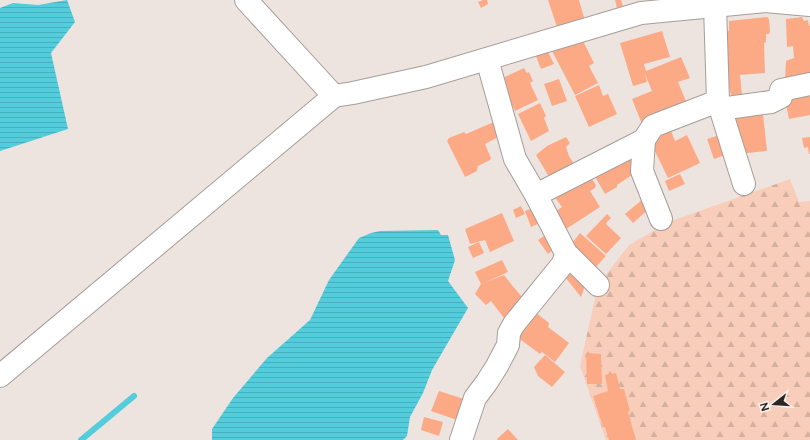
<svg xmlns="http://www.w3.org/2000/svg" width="810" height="440" viewBox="0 0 810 440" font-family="Figtree,sans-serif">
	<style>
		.forest { fill: url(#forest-firs) }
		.water { fill: url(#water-rules) }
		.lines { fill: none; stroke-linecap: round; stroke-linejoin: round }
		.stream { stroke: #53ccdb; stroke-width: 6 }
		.building { fill: #fbaa85 }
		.minor-casing { stroke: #a69d9a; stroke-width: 24 }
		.minor { stroke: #fff; stroke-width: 22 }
	</style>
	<defs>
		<pattern id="forest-firs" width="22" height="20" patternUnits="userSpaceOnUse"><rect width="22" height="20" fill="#f8cdb9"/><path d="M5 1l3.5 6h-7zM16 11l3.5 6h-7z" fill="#d5b09f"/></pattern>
		<pattern id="water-rules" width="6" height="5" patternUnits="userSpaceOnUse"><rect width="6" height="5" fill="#53ccdb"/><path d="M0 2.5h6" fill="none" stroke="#48afbc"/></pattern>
	</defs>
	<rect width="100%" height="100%" fill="#ede4e0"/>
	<polygon class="forest" points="790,179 799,202 810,201 810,440 606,440 580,366 598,285 629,245 671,221"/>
	<g class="water">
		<polygon points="67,0 75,22 51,53 68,129 0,151 0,8 13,3 38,5"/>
		<polygon points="438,230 441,235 448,235 455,260 448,281 468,308 432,370 423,393 410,417 407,436 403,440 212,440 212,429 233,398 267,358 310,320 329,280 359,238 371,233 380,231"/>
	</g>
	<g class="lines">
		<polyline class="stream" points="81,440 134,396"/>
	</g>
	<g class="building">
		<polygon points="483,0 487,0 488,4 481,8 478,2"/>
		<polygon points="548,0 579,0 585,21 558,30"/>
		<polygon points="615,0 621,0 623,6 617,8"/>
		<polygon points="767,17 769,19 770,32 769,34 766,34 766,42 764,43 765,73 740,75 742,95 732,98 726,78 724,32 729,31 729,21"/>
		<polygon points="802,17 804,21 808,20 809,26 810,26 810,74 785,79 786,61 794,58 793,46 787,47 786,19"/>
		<polygon points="662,31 670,57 644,64 646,71 681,57 690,78 678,82 688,106 642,124 632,99 652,91 645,74 647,82 633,86 620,43"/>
		<polygon points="582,39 594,63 589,66 598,83 575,95 551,49 563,44 565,48"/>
		<polygon points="546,48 554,64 541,69 535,54"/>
		<polygon points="524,68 527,73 529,72 533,81 530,83 538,100 515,111 501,81 505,77"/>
		<polygon points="559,79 567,101 552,106 544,84"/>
		<polygon points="599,85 603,96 608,94 617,114 589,127 575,96"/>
		<polygon points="810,90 810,115 789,119 784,95"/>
		<polygon points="540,103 546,116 544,118 549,131 531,141 518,114"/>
		<polygon points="763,114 767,151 739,154 735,117"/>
		<polygon points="496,121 502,135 485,144 491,158 490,160 478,166 477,171 465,177 447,141 449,138 464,132 466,134"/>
		<polygon points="671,131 675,141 687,135 700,163 668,178 650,141"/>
		<polygon points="723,134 725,155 714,159 707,139"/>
		<polygon points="566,137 570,143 566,147 569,156 575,166 551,180 536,155 547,146"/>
		<polygon points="810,137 810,154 809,154 808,147 804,148 802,138"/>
		<polygon points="631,155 638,171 617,185 617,187 605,194 593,173"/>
		<polygon points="680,174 685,184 669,191 665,181"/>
		<polygon points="589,175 596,185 595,188 590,191 600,207 563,231 552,214 562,207 554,196"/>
		<polygon points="643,199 651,207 633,223 625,214"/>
		<polygon points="521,206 525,214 516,218 513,210"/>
		<polygon points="536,207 542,222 531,227 525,211"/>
		<polygon points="502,213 514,241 490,252 485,240 470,244 465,229"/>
		<polygon points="607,214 611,218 606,223 607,225 621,238 606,254 586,236"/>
		<polygon points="580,233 606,256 594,269 569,247"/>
		<polygon points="547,234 557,247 548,254 538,240"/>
		<polygon points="479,242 484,253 473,258 468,247"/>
		<polygon points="502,260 508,272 484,283 504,275 511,284 502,291 511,284 527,303 507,322 491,301 486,305 475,294 481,284 475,272"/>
		<polygon points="575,267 587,280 581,297 565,277"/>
		<polygon points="536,313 549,323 548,327 569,343 555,362 542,352 540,354 517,337"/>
		<polygon points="586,353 601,354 602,384 587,384"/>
		<polygon points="545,355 565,372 552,387 538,376 534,367"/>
		<polygon points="616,373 620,389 624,389 630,411 628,412 636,440 609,440 605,427 603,427 593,396 608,391 605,375"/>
		<polygon points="439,391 467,400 460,421 431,411"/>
		<polygon points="424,417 443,422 439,436 421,430"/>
		<polygon points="508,429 518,440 498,440 497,439"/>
	</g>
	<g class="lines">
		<g class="minor-casing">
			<g id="minor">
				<polyline points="246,0 334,96"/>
				<polyline points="715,6 718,101 744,184"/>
				<polyline points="487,59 515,159 536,195 566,253 598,285"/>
				<polyline points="720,109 771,102 781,97 781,90 810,84"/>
				<polyline points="536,195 644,140"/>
				<polyline points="661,219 642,171 644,140 653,126 718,101"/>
				<polyline points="0,376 334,96 353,93 426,77 641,13 765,1 810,5"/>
				<polyline points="461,440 475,398 487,382 497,366 508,345 509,333 514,324 562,265 567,254"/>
			</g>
		</g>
		<use href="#minor" class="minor"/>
	</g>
	<g transform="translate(774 404) rotate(253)" stroke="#faf1ed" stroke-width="3" paint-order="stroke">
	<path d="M0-3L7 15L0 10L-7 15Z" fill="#2a2625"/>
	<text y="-6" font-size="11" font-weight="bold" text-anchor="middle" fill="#2a2625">N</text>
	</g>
</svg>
